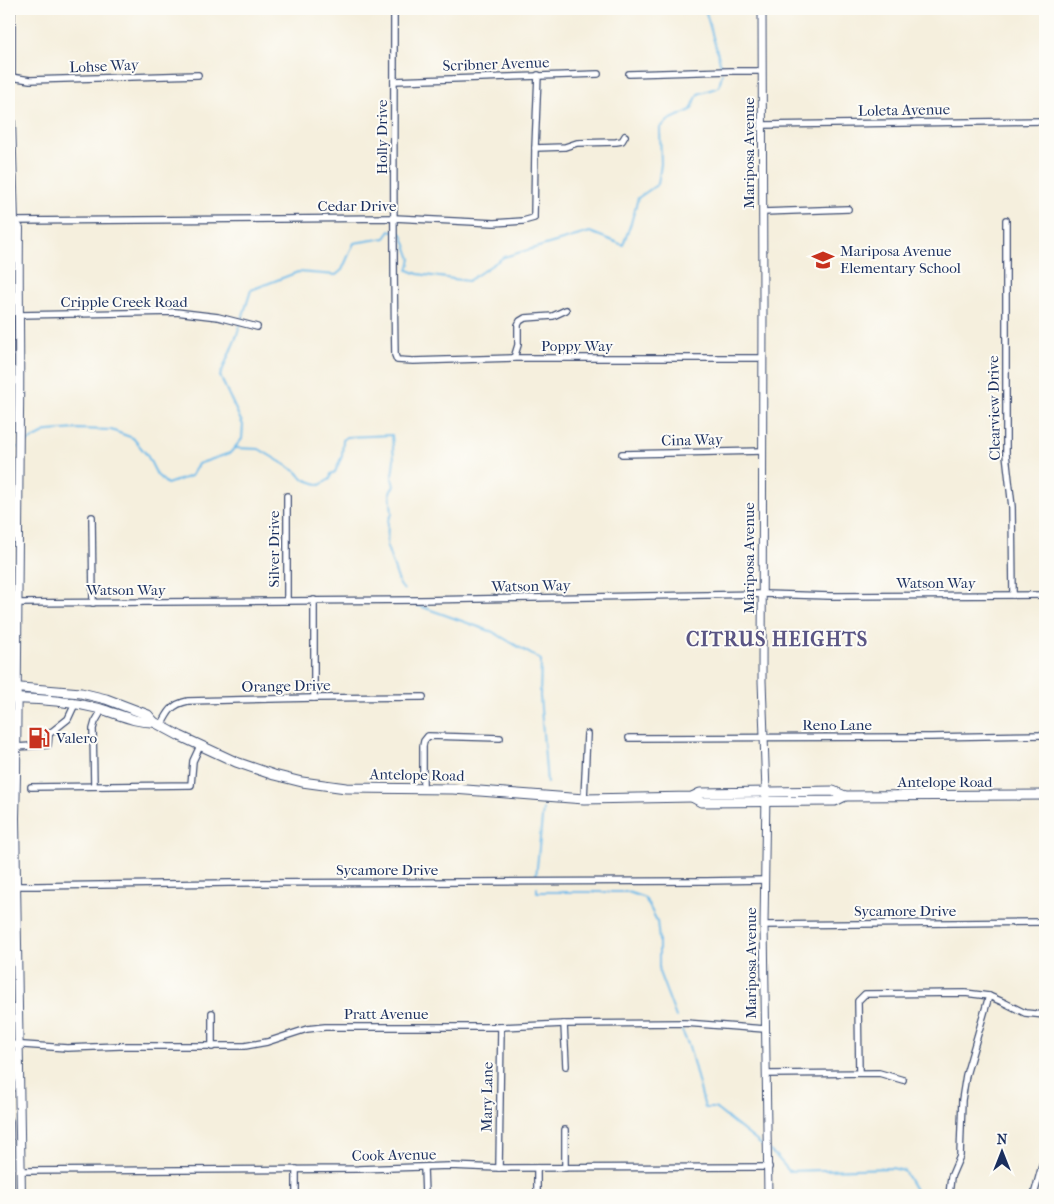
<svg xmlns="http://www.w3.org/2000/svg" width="1054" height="1204" viewBox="0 0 1054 1204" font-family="'IM FELL French Canon',serif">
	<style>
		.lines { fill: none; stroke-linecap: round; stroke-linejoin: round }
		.stream { stroke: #70bbe9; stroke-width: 2 }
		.minor-casing { stroke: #3c4c71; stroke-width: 8 }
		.tertiary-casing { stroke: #3c4c71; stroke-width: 9 }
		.secondary-casing { stroke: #3c4c71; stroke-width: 10 }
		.primary-casing { stroke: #3c4c71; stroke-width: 11 }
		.minor { stroke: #fff; stroke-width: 5.5 }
		.tertiary { stroke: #fff; stroke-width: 7 }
		.secondary { stroke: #fff; stroke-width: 8 }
		.primary { stroke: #fff; stroke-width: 9 }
		.labels { text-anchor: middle; stroke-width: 4; stroke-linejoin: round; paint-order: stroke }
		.street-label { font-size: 15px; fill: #1b2f5e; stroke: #fdfcf7 }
		.poi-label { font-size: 15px; fill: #1b2f5e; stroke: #fdfcf7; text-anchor: start }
		.district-label { font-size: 20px; font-weight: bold; letter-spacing: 1px; fill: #5a5584; stroke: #fdfcf7 }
	</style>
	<rect width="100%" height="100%" fill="#fdfcf7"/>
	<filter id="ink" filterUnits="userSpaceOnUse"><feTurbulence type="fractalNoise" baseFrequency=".02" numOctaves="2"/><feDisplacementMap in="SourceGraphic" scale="10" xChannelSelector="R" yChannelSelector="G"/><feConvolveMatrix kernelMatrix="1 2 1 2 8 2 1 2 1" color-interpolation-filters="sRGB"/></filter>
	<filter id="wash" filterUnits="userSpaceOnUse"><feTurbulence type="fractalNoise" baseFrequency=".0096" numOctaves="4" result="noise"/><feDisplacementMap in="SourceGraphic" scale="20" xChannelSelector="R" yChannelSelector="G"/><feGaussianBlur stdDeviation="1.12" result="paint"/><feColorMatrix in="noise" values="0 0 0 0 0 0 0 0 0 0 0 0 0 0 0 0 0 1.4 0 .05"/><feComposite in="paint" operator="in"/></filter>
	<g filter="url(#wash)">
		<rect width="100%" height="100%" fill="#f5efdd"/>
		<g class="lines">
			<g class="stream">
				<polyline points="705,9 722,69"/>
				<polyline points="21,445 48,431 77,429 111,430 133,438 147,455 157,475 167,484 191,476 198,464 230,453 242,439 243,425 220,376 237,335 251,290 298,272 336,275 342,270 354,243 385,238 390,231 402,234 411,259 408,270 418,274 468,281 504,257 590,232 623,245 631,223 638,198 658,184 661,164 660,128 669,120 691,110 698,94 719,87 722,74"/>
				<polyline points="235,448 259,449 297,472 303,479 320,485 330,479 331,474 335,472 342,456 343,440 347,437 392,435 394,459 392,478 394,486 390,492 392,514 388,521 387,547 400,585 404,590"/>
				<polyline points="9,450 17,447"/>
				<polyline points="414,604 493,632 541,660 540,696 547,783"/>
				<polyline points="536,877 543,809"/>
				<polyline points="537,888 537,892 628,892 645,898 657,921 659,940 659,972 676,1017"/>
				<polyline points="682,1031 689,1046 705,1108 715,1108 764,1147"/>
				<polyline points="770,1151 777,1157 789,1171 892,1168 904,1171 918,1195"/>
			</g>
		</g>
	</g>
	<g filter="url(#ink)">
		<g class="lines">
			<g class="minor-casing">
				<g id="minor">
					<path d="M394,9C394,124 393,240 395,355L397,360L413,361L514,358H763"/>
					<polyline points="629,74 730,71 762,71"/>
					<polyline points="11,77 30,80 198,75"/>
					<polyline points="394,81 598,74"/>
					<polyline points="763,125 1045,121"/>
					<polyline points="535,148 565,147 577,143 616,142 622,141 625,136"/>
					<polyline points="763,212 848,209"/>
					<polyline points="1006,220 1006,454 1012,507 1013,595"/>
					<polyline points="14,221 394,218 494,223 523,221 534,218 535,148 538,75"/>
					<polyline points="19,315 176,312 218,317 257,327"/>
					<polyline points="514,358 518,345 518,325 520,321 525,318 553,316 566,310"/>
					<polyline points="622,454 763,451"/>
					<polyline points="287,496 287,601"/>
					<polyline points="92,517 93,603"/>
					<polyline points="314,600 314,698"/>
					<polyline points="17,603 421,600 763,594 830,596 1045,595"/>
					<path d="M161,726C168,712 172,704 188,701L314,698L423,697"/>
					<polyline points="629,738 931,737 1045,735"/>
					<polyline points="16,747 48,745 49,734 68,719 75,704"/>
					<polyline points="94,786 93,729 95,722 102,710"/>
					<polyline points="31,787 191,785 193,761 200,746"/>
					<polyline points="423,789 423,746 424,741 428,736 500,738"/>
					<polyline points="584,799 587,734"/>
					<polyline points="9,886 37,886 229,883 706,881 765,880"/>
					<polyline points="764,925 1045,922"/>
					<polyline points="212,1013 212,1047"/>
					<polyline points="564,1024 566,1066"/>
					<polyline points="9,1044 67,1048 120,1046 245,1046 267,1042 307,1029 325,1027 501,1027 564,1024 685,1023 765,1029"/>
					<polyline points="859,1073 858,1001 865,994 965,993 989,996 1005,1003 1025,1013 1045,1015"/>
					<polyline points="766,1074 879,1073 903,1080"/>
					<polyline points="424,1168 425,1195"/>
					<polyline points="499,1168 501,1027"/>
					<polyline points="565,1168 565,1130"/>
					<polyline points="296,1169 296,1195"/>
					<polyline points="20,1171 358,1169 450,1166 499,1168 769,1167"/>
					<polyline points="537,1195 537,1168"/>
					<polyline points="949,1195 951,1177 960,1156 962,1100 966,1075 989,996"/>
					<polyline points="1034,1195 1043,1162 1044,1103 1045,1083"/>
				</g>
			</g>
			<g class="tertiary-casing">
				<polyline id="tertiary" points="762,9 763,301 762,681 766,792 764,925 768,1195"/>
			</g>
			<g class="secondary-casing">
				<g id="secondary">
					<path d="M11,9V120L14,221L19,228C18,290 20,352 19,414C18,534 17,654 16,775L15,818L21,1195"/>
					<polyline points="9,306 9,416"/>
					<polyline points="9,1121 10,1195"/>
				</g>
			</g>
			<g class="primary-casing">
				<g id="primary">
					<polyline points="9,687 81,693 106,699 148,715 154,722 180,736 236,762 274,775 302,782 346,788 453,789 584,799 692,797 700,793 833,791 845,796 1045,795"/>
					<path d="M9,699C40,698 71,702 101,709C118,714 136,723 154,722"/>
					<polyline points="692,797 701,802 835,801 845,796"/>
				</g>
			</g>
			<use href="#minor" class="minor"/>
			<use href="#tertiary" class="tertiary"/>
			<use href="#secondary" class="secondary"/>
			<use href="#primary" class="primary"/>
		</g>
	</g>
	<defs>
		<g id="school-bare" transform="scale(1.725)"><path d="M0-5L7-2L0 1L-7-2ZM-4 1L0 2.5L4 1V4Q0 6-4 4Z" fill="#c8321e" stroke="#fdfcf7" stroke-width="2.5" paint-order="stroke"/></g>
		<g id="fuel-bare" transform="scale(1.725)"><path d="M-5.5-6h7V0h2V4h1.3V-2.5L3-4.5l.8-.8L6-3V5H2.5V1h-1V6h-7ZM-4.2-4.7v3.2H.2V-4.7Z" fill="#c8321e" stroke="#fdfcf7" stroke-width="2.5" paint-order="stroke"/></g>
	</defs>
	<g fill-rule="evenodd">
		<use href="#school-bare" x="823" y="260"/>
		<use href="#fuel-bare" x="39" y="738"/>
	</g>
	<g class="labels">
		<g class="street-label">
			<text transform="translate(496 64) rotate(-2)" y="5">Scribner Avenue</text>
			<text transform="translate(104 66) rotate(-2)" y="5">Lohse Way</text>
			<text transform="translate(904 110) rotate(-1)" y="5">Loleta Avenue</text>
			<text transform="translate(382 137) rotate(-90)" y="5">Holly Drive</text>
			<text transform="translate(749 153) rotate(-90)" y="5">Mariposa Avenue</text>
			<text x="357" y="211">Cedar Drive</text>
			<text x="124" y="307">Cripple Creek Road</text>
			<text x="577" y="351">Poppy Way</text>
			<text transform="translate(994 408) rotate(-91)" y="5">Clearview Drive</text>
			<text transform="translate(692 440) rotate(-1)" y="5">Cina Way</text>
			<text transform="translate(274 549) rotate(-90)" y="5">Silver Drive</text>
			<text transform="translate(749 558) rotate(-90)" y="5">Mariposa Avenue</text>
			<text x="936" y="588">Watson Way</text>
			<text transform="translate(531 586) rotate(-1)" y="5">Watson Way</text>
			<text x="126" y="595">Watson Way</text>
			<text transform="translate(286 686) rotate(-1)" y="5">Orange Drive</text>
			<text x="837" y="730">Reno Lane</text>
			<text transform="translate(417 775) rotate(1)" y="5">Antelope Road</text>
			<text x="945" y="787">Antelope Road</text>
			<text x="387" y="875">Sycamore Drive</text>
			<text x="905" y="916">Sycamore Drive</text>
			<text transform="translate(751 963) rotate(-90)" y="5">Mariposa Avenue</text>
			<text x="386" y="1019">Pratt Avenue</text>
			<text transform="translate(487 1097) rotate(-89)" y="5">Mary Lane</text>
			<text transform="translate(394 1155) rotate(-1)" y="5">Cook Avenue</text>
		</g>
		<g class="poi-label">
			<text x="840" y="256">Mariposa Avenue<tspan x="840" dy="17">Elementary School</tspan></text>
			<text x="56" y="743">Valero</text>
		</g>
		<g class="district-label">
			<text x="777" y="646">CITRUS HEIGHTS</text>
		</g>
	</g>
	<rect width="1054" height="1204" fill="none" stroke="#fdfcf7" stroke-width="30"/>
	<g transform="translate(1002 1152)" stroke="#fdfcf7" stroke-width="4" paint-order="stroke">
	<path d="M0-4L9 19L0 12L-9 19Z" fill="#1b2f5e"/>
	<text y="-8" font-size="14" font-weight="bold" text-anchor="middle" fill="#1b2f5e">N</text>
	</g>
</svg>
